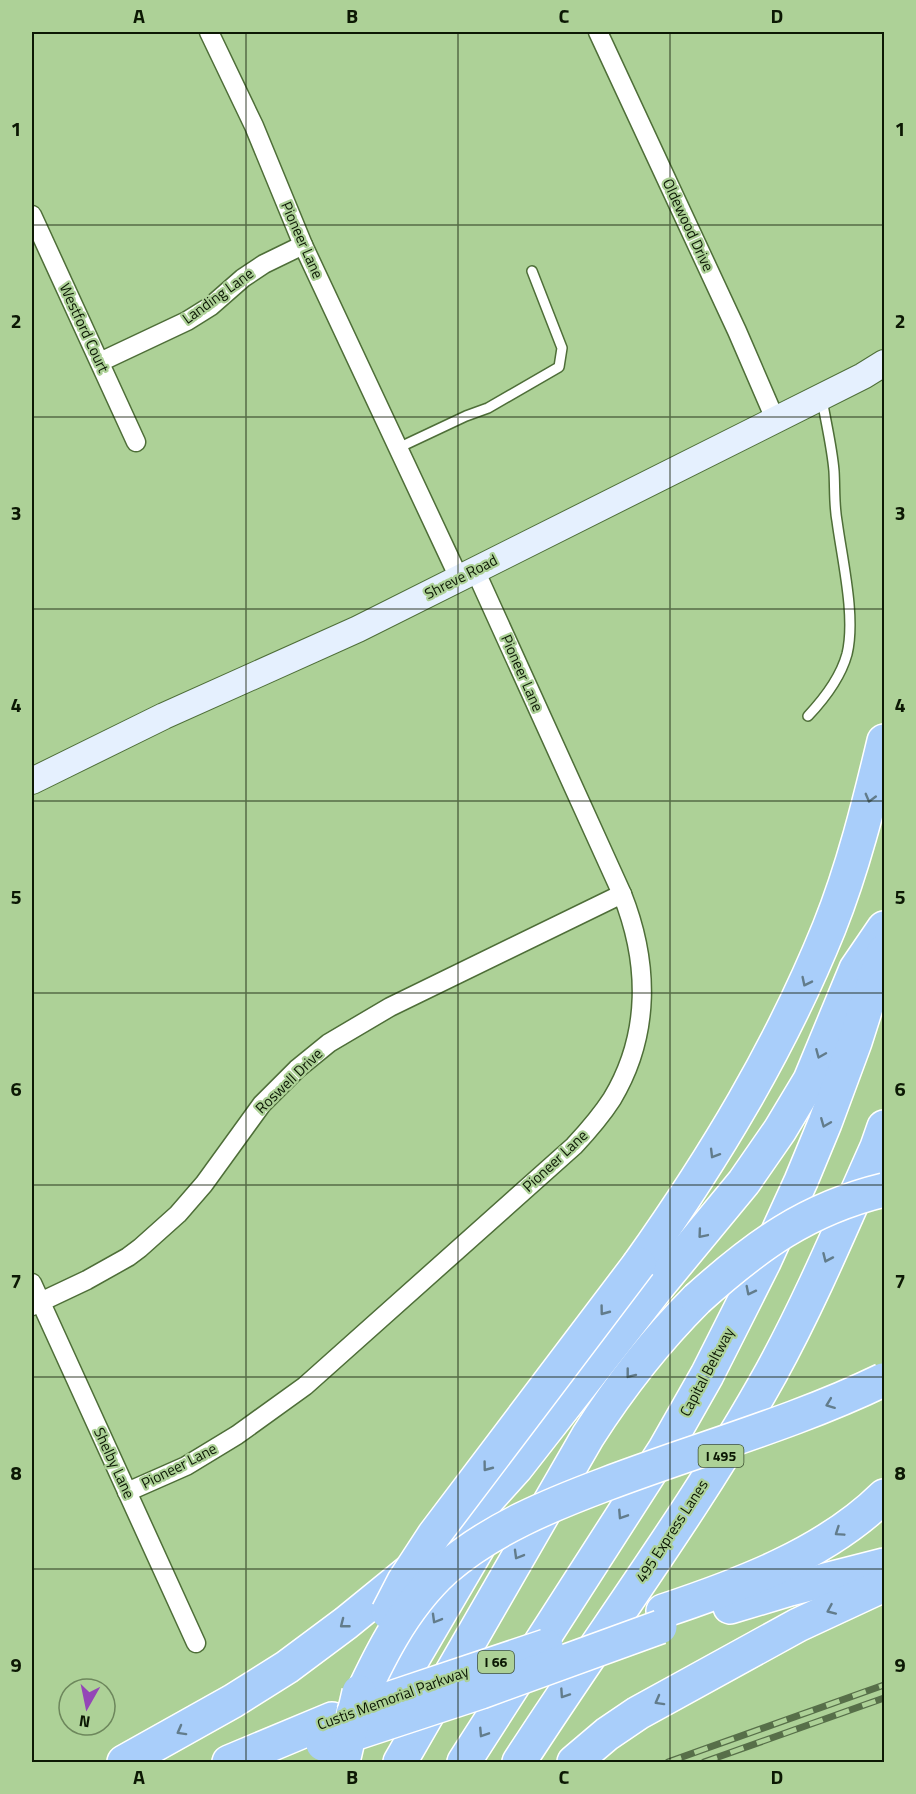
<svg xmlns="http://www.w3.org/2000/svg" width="916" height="1794" viewBox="0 0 916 1794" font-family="'Titillium Web',sans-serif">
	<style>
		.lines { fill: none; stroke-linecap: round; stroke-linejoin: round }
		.lane-casing { stroke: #4e6e38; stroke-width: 12 }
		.street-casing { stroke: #4e6e38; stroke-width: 21 }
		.secondary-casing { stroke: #4e6e38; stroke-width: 28 }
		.highway-casing { stroke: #fff; stroke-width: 36 }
		.lane { stroke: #fff; stroke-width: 9 }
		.street { stroke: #fff; stroke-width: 18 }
		.secondary { stroke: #e5f0fe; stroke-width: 26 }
		.highway { stroke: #a9cefa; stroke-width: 33 }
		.rail-casing { stroke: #576f49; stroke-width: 7 }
		.rail { stroke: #add197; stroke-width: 4.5; stroke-dasharray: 14; stroke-linecap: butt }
		.highway-bridge-casing { stroke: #fff; stroke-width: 36; stroke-linecap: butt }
		.highway-bridge { stroke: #a9cefa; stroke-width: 33 }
		.oneway { stroke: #627c8b }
		.grid { fill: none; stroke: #0c1804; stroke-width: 1.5; stroke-opacity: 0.55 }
		.labels { text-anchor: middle; stroke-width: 4.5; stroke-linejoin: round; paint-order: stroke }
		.shield { fill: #add197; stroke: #3c5030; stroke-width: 1.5 }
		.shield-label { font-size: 14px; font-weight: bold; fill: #0c1804 }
		.street-label { font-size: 15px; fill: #0c1804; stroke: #add197 }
		.neatline { fill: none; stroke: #0c1804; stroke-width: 2 }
		.grid-label { font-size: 20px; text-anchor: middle; font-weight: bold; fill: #0c1804 }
	</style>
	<rect width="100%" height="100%" fill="#add197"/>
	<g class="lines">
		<g class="lane-casing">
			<g id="lane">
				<polyline points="398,448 466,416 488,408 559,367 562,348 532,271"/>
				<path d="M808,716C824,699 841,676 847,654C856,617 842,559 837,521C834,505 835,488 834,471C832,447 826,423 822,399"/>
			</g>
		</g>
		<g class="street-casing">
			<g id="street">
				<polyline points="209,32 254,126 303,245 459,578"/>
				<polyline points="598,32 737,331 775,419"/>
				<polyline points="32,215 136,442"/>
				<polyline points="100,362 187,321 211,306 243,278 264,264 303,245"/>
				<polyline points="32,1283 196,1643"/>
				<polyline points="32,1306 87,1280 128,1257 140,1248 178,1214 204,1184 262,1104 297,1069 329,1043 390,1007 622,894"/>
				<path d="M127,1492L186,1466L237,1435L305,1386L574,1146C588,1131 601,1116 612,1099C651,1034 649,962 622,894L475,570"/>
			</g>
		</g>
		<g class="secondary-casing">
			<polyline id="secondary" points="32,781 164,716 358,629 863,376 884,363"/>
		</g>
		<g class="highway-casing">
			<g id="highway">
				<path d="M639,1264C714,1158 780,1049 829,928C853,868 869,804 884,741"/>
				<polyline points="730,1607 790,1589 884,1565"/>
				<path d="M663,1611C741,1585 825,1554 884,1496"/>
				<polyline points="380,1715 483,1539"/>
				<polyline points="124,1762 233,1701 287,1667 346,1623 448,1540 471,1518 516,1468 659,1285 744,1182 780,1130 810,1080 856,969 884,928"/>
				<polyline points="229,1762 332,1719"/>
				<path d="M400,1762L588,1436C620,1386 655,1341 697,1299"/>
				<polyline points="464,1762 665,1449 707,1375 764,1262 801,1181 825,1123 855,1042 884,951"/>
				<path d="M519,1762C602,1633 696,1508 771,1373C811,1300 843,1223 877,1147L884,1127"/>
				<polyline points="574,1762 607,1734 638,1713 798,1625 884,1585"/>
			</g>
		</g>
		<use href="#lane" class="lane"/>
		<use href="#street" class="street"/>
		<use href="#secondary" class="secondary"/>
		<use href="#highway" class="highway"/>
		<g class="rail-casing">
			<g id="rail">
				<polyline points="668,1762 884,1685"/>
				<polyline points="704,1762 884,1698"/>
			</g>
		</g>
		<use href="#rail" class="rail"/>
		<g class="highway-bridge-casing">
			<g id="highway-bridge">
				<path d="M697,1299C756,1246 806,1209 884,1190"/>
				<polyline points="388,1612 404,1581 434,1535 639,1264"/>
				<polyline points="370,1705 546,1646"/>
				<path d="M353,1714C377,1661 402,1608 445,1569C491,1529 550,1505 606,1484C698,1449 794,1423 883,1380"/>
				<polyline points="323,1744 481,1692 660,1627"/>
				<polyline points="343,1762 359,1692"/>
			</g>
		</g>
		<use href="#highway-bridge" class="highway-bridge"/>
	</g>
	<defs><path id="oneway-chevron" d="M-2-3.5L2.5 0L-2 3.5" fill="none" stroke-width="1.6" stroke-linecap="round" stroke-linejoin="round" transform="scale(1.5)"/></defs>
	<g class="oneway">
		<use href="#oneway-chevron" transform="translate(870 798) rotate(105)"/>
		<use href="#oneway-chevron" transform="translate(806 982) rotate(116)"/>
		<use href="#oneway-chevron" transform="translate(820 1054) rotate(113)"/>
		<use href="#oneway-chevron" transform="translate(825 1123) rotate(112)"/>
		<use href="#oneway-chevron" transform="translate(714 1154) rotate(121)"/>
		<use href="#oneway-chevron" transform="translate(702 1234) rotate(130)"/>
		<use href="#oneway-chevron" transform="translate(827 1258) rotate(114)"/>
		<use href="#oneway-chevron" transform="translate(750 1291) rotate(117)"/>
		<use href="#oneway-chevron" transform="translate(604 1311) rotate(127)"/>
		<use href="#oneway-chevron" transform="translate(630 1374) rotate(128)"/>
		<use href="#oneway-chevron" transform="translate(830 1404) rotate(159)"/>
		<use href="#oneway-chevron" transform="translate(487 1467) rotate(127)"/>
		<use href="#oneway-chevron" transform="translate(622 1515) rotate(123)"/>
		<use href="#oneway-chevron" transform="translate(839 1532) rotate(146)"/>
		<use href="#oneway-chevron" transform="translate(518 1555) rotate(120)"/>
		<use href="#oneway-chevron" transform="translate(831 1610) rotate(156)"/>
		<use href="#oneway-chevron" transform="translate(436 1619) rotate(120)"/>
		<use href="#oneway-chevron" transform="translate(344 1624) rotate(142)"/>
		<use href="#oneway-chevron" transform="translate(564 1694) rotate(124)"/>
		<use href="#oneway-chevron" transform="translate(659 1701) rotate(151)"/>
		<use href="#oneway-chevron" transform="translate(181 1731) rotate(151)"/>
		<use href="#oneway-chevron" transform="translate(483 1733) rotate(123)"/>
	</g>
	<path class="grid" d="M246,32V1762M458,32V1762M670,32V1762M32,225H884M32,417H884M32,609H884M32,801H884M32,993H884M32,1185H884M32,1377H884M32,1569H884"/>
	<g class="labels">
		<g class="shield">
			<rect x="698.5" y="1445" width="45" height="22" rx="4.5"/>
			<rect x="478" y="1651" width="36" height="22" rx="4.5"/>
		</g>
		<g class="shield-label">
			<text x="721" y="1461">I 495</text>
			<text x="496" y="1667">I 66</text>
		</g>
		<g class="street-label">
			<text transform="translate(688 225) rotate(65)" y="5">Oldewood Drive</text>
			<text transform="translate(302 240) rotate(66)" y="5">Pioneer Lane</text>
			<text transform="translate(218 296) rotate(-36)" y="5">Landing Lane</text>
			<text transform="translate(84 328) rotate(65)" y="5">Westford Court</text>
			<text transform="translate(461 577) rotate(-27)" y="5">Shreve Road</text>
			<text transform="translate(522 673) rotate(66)" y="5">Pioneer Lane</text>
			<text transform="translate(289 1081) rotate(-44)" y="5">Roswell Drive</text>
			<text transform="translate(555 1161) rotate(-43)" y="5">Pioneer Lane</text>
			<text transform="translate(707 1372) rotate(-62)" y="5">Capital Beltway</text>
			<text transform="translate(114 1463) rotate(65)" y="5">Shelby Lane</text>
			<text transform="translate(179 1466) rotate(-27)" y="5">Pioneer Lane</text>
			<text transform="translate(672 1531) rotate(-57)" y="5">495 Express Lanes</text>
			<text transform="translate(393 1698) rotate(-20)" y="5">Custis Memorial Parkway</text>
		</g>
	</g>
	<rect width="916" height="1794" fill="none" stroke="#add197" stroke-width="66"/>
	<g transform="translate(87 1707) rotate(189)"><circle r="28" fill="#add197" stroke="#6d875c" stroke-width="1.5"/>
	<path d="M0-4.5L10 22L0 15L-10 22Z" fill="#9446b7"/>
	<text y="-9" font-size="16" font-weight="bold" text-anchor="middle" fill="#0c1804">N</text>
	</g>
	<rect x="33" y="33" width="850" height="1728" class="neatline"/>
	<g class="grid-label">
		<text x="139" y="23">A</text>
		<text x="352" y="23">B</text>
		<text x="564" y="23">C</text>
		<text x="777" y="23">D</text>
		<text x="16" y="136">1</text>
		<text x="900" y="136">1</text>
		<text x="16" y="328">2</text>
		<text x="900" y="328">2</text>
		<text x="16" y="520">3</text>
		<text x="900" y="520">3</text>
		<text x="16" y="712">4</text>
		<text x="900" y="712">4</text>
		<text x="16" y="904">5</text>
		<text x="900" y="904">5</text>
		<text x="16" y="1096">6</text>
		<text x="900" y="1096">6</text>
		<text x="16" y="1288">7</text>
		<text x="900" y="1288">7</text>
		<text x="16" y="1480">8</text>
		<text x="900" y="1480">8</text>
		<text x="16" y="1672">9</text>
		<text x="900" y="1672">9</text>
		<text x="139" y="1784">A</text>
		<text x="352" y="1784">B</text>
		<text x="564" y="1784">C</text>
		<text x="777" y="1784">D</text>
	</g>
</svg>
